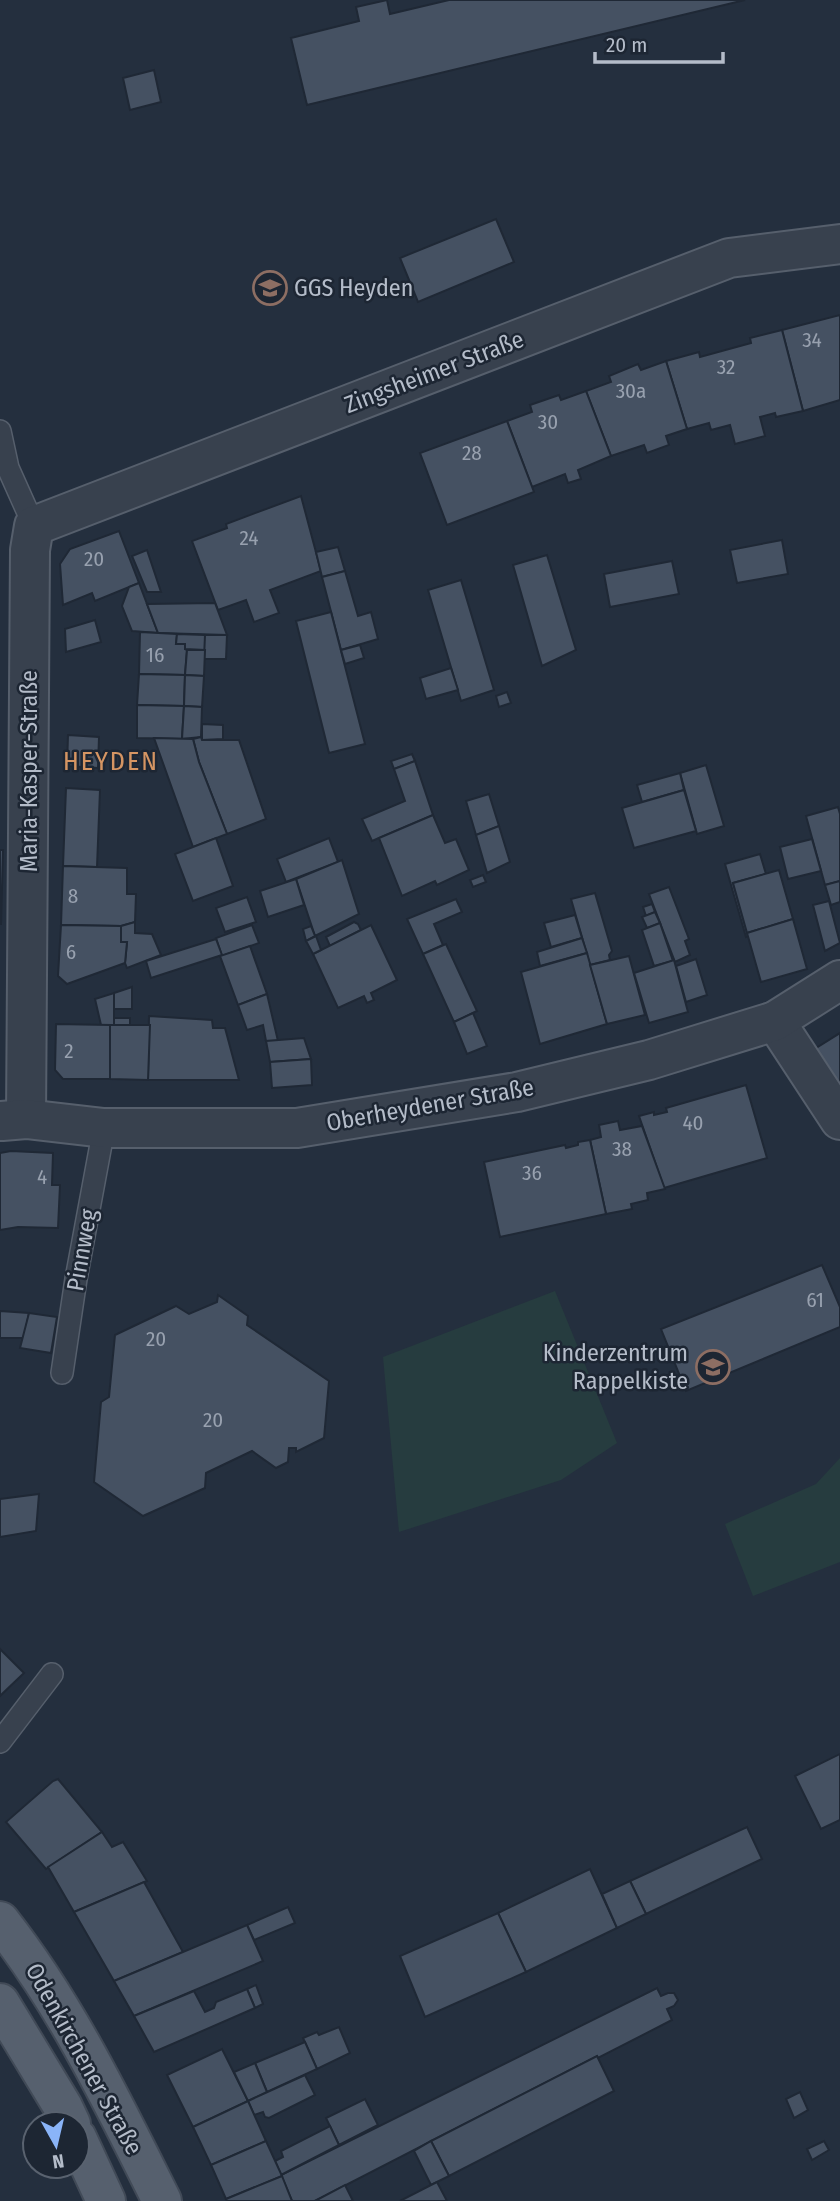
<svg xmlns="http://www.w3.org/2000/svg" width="840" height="2201" viewBox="0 0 840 2201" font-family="'Fira Sans Condensed',sans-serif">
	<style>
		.green { fill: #263c3f }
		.building { fill: #455162; stroke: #1f2835; stroke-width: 2 }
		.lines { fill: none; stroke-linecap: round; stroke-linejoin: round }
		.service-casing { stroke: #565f6c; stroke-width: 24 }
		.minor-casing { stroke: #565f6c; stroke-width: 42 }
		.primary-casing { stroke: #414a57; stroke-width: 42 }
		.service { stroke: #38414e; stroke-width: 21 }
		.minor { stroke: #38414e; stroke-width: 38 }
		.primary { stroke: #56606e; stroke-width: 38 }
		.labels { text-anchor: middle; stroke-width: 5; stroke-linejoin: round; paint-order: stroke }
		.number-label { font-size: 21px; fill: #98a1af }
		.poi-label { font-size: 24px; fill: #b4bcc9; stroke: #1d2633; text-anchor: start }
		.street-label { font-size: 24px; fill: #b4bcc9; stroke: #1d2633 }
		.neighbourhood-label { font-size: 26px; letter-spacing: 2px; fill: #d59563; stroke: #1d2633 }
	</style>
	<rect width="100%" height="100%" fill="#242f3e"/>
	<g class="green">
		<polygon points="555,1291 617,1443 561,1480 399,1532 383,1357"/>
		<polygon points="840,1458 840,1562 753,1596 725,1524 816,1484"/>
	</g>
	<g class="building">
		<polygon points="387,0 390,14 449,0 745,0 307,105 291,38 359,21 356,7"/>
		<polygon points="154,70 161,102 130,110 123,78"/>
		<polygon points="496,219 514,262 418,302 400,258"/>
		<polygon points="840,315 840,400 803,411 782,330"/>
		<polygon points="782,330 803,411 776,417 775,413 760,417 765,436 735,444 730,425 711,430 709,423 687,429 666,361 699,352 700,357 751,343 750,338"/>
		<polygon points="666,361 687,429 666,436 669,445 647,453 644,445 611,456 586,391 611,382 609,376 638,364 641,370"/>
		<polygon points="586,391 611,456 578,470 581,479 568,483 565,474 532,487 507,421 532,412 530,405 559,395 561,400"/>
		<polygon points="507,421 534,492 447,525 420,453"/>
		<polygon points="301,496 321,571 270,590 279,613 254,622 246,600 218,610 192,541 227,528 226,524"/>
		<polygon points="119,531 139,583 95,601 92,593 63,605 60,564 70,549"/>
		<polygon points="782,540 788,574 737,583 730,550"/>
		<polygon points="338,547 345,571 322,577 316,552"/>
		<polygon points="147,550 161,592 147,592 132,556"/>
		<polygon points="547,555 576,650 542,666 513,565"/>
		<polygon points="672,561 679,594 610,607 604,574"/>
		<polygon points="345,571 358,616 371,612 378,639 341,650 322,577"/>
		<polygon points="461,580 494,690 461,701 428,590"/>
		<polygon points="139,583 147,604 158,633 132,631 122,606 129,587"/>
		<polygon points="215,603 227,635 158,633 147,604"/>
		<polygon points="331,612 365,744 329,753 296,621"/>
		<polygon points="95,620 101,642 66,652 65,629"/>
		<polygon points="140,632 177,634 176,644 185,644 185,649 187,650 185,675 139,674"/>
		<polygon points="177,634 205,635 205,650 185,649 185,644 176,644"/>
		<polygon points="205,635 227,635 226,659 204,659"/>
		<polygon points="360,645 364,658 345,664 341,650"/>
		<polygon points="187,650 205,650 204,676 185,675"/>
		<polygon points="451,668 458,690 426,699 420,678"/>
		<polygon points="139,674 185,675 184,706 137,705"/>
		<polygon points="185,675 204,676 202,707 184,706"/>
		<polygon points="507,692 511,703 499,707 496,696"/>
		<polygon points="137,705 184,706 182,739 137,738"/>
		<polygon points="184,706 202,707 201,737 182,739"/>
		<polygon points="202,724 223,725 223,739 202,740"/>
		<polygon points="68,735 99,737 98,768 67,766"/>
		<polygon points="201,737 202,740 239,740 266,819 227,834 199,762 193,739"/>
		<polygon points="154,738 193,739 199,762 227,834 193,847"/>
		<polygon points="412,754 415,761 394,769 391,761"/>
		<polygon points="415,761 433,815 372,841 362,819 405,801 394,769"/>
		<polygon points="706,765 724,826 697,834 680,773"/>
		<polygon points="680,773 684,790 642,802 637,785"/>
		<polygon points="66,788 100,790 97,867 63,866"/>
		<polygon points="684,790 696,831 634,848 622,808"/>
		<polygon points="489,794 499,826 476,835 466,801"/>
		<polygon points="838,807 840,814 840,881 825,885 806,816"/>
		<polygon points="433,815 445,843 456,839 469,870 437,885 435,881 402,896 379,838"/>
		<polygon points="499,826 510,862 487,873 476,835"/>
		<polygon points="216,838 233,886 193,901 175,854"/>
		<polygon points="329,838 338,862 286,882 277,859"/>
		<polygon points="812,839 821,871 788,879 780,847"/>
		<polygon points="0,850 3,850 1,924 0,924"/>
		<polygon points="760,854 766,874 733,883 748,936 746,937 725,864"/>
		<polygon points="342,860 359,914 315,936 296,879"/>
		<polygon points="63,866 127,868 127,894 136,894 135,922 121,926 61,925"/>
		<polygon points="779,870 793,919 747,933 733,883"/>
		<polygon points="483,875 486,882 473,887 470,880"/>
		<polygon points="296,879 304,905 268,917 260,891"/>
		<polygon points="840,881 840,902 831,905 825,885"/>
		<polygon points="669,887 689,939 685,941 690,955 675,962 649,894"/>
		<polygon points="595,893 612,951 609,955 610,960 590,965 571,899"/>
		<polygon points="247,897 256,922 225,932 216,908"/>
		<polygon points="456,899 462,912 434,924 443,945 423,954 407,919"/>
		<polygon points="829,901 840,943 825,951 813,905"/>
		<polygon points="652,904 655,912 646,916 643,907"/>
		<polygon points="655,912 660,923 647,928 642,917"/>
		<polygon points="575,915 582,938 551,947 544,923"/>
		<polygon points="793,919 807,969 761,982 747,933"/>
		<polygon points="135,922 135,933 152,934 161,955 127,968 125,963 127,942 121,942 121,926"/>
		<polygon points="354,922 358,924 361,930 330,946 326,937"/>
		<polygon points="660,923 673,961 654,966 642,930"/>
		<polygon points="61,925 121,926 121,942 127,942 125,963 67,984 58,976"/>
		<polygon points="252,925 259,943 222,956 216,938"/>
		<polygon points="371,925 397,980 371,993 374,1000 367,1003 364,996 338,1008 313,954"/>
		<polygon points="311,926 315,936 306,941 303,929"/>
		<polygon points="316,936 321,950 313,954 306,941"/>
		<polygon points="582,938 587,953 540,966 537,952"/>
		<polygon points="216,939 222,955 151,978 146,961"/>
		<polygon points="446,944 477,1011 454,1022 423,954"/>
		<polygon points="250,946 267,994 238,1005 220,956"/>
		<polygon points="587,953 607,1024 540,1044 521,972"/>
		<polygon points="629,956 645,1015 607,1024 590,965"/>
		<polygon points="696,959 707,995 686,1002 676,966"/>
		<polygon points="674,960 688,1012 649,1023 634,973"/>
		<polygon points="132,987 132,1009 114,1009 114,993"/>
		<polygon points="114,993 114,1025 101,1025 95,999"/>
		<polygon points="267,994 278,1041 266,1041 263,1025 247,1030 238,1005"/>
		<polygon points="473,1013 487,1046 467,1054 454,1022"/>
		<polygon points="149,1016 212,1020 213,1028 225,1028 239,1080 148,1080"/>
		<rect x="114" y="1018" width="16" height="7"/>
		<polygon points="56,1024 110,1025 110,1079 63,1079 55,1070"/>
		<polygon points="110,1025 150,1025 148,1080 110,1079"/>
		<polygon points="840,1033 840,1092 813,1050"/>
		<polygon points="304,1038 311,1059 270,1062 266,1041"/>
		<polygon points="311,1059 312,1085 272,1088 270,1062"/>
		<polygon points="746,1085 767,1158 664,1188 639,1116 654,1112 654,1115 667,1112 666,1108"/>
		<polygon points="618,1121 620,1130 642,1126 665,1189 647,1193 648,1200 631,1204 632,1209 606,1214 590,1140 601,1137 599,1125"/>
		<polygon points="590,1140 606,1214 500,1237 484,1162 565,1145 566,1148 578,1145 578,1142"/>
		<polygon points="11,1151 53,1153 52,1185 60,1185 58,1228 18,1227 0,1230 0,1153"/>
		<polygon points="822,1265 840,1307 840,1327 686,1391 661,1329"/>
		<polygon points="218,1295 248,1316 247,1325 329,1381 324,1438 296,1452 296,1448 289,1448 288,1462 276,1468 252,1451 206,1473 205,1488 143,1516 94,1482 101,1402 109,1397 115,1335 176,1306 189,1314 217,1302"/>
		<polygon points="0,1311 29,1313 24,1338 0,1338"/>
		<polygon points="29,1313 57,1317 51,1353 20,1348"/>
		<polygon points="39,1494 36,1531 0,1537 0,1499"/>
		<polygon points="0,1649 24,1673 0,1696"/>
		<polygon points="840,1754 840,1820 821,1829 795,1776"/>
		<polygon points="58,1779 102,1832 46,1869 6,1822 53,1781"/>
		<polygon points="747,1827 762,1859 646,1914 630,1881"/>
		<polygon points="102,1832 112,1847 123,1842 147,1881 74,1912 48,1867"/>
		<polygon points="590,1869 617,1928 526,1972 498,1913"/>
		<polygon points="630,1881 646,1914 617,1928 602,1894"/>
		<polygon points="144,1882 183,1952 114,1981 74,1912"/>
		<polygon points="288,1907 295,1923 254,1940 247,1925"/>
		<polygon points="498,1913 526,1972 425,2017 400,1956"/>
		<polygon points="247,1925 263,1961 134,2016 114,1981"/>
		<polygon points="256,1985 263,2004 255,2008 247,1989"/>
		<polygon points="657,1988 661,1996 668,1993 674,1993 678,2000 674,2006 667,2009 672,2020 598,2058 597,2056 315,2201 292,2201 281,2175"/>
		<polygon points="247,1989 255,2008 154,2052 134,2016 194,1991 205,2012 214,2008 216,2002"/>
		<polygon points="339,2027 350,2053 317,2069 303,2038 317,2032 319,2035"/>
		<polygon points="305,2042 317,2069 267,2092 255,2063"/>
		<polygon points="222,2049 248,2101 193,2127 167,2075"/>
		<polygon points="597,2056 614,2091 449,2176 431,2141"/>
		<polygon points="255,2063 267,2092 248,2101 234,2072"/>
		<polygon points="305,2075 315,2095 269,2118 265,2117 263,2112 254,2115 248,2101"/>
		<polygon points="800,2092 808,2110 794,2118 786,2099"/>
		<polygon points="365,2099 378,2125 339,2145 326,2118"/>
		<polygon points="248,2101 266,2141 211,2165 193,2127"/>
		<polygon points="330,2126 339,2145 281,2175 275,2161 283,2157 281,2151"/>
		<polygon points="266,2141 282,2176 226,2199 211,2165"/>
		<polygon points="431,2141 449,2176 431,2185 414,2151"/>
		<polygon points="824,2141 829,2150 812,2160 807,2149"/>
		<polygon points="282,2176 292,2201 227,2201 226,2199"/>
		<polygon points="437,2182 447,2201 400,2201 431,2185"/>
		<polygon points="345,2185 353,2201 315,2201"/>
	</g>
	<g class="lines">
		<g class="service-casing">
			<g id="service">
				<polyline points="0,431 8,468 34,526"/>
				<polyline points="62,1373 76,1279 104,1128"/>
				<polyline points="0,1742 52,1674"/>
			</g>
		</g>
		<g class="minor-casing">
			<g id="minor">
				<polyline points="775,1021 840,1120"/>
				<polyline points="26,1119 30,550 34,526 729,258 840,244"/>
				<polyline points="2,1121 26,1119 104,1128 297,1128 517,1092 649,1060 775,1021 840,980"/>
			</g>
		</g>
		<g class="primary-casing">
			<g id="primary">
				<path d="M0,1921C67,2006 114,2105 162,2201"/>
				<polyline points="0,2003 63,2107 71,2124"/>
				<polyline points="77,2138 106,2201"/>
			</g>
		</g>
		<use href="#service" class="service"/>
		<use href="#minor" class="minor"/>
		<use href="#primary" class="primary"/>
	</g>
	<defs>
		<g id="school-ring" transform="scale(1.75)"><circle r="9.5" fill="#1d2633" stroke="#8d6e63" stroke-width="1.5"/><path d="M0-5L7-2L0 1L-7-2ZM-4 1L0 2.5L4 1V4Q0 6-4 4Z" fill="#8d6e63"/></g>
	</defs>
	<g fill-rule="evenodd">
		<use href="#school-ring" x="270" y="288"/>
		<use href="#school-ring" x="713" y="1367"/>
	</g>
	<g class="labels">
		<g class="number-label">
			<text x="812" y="347">34</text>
			<text x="726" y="374">32</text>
			<text x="631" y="398">30a</text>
			<text x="548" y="429">30</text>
			<text x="472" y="460">28</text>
			<text x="249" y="545">24</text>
			<text x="94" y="566">20</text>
			<text x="155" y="662">16</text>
			<text x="73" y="903">8</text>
			<text x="71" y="959">6</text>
			<text x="69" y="1058">2</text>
			<text x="693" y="1130">40</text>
			<text x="622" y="1156">38</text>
			<text x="532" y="1180">36</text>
			<text x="42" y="1184">4</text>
			<text x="815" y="1307">61</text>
			<text x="156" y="1346">20</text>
			<text x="213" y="1427">20</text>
		</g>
		<g class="poi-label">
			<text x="294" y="296">GGS Heyden</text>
			<text x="688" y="1361" text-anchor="end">Kinderzentrum<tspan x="688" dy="28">Rappelkiste</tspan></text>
		</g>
		<g class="street-label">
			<text transform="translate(434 372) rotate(-21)" y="8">Zingsheimer Straße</text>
			<text transform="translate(29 771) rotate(-90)" y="8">Maria-Kasper-Straße</text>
			<text transform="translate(430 1105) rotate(-10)" y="8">Oberheydener Straße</text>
			<text transform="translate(82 1250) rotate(-80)" y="8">Pinnweg</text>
			<text transform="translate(84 2059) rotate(61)" y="8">Odenkirchener Straße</text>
		</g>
		<g class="neighbourhood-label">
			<text x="111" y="770">HEYDEN</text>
		</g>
	</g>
	<g transform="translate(56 2145) rotate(172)"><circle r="33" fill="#1d2633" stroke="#59626f" stroke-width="2"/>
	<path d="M0-5L12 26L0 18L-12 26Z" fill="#8ab4f8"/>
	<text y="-10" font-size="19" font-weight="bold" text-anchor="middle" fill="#b4bcc9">N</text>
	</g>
	<path d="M595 52v10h128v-10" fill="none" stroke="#b4bcc9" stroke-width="3.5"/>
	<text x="606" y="52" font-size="21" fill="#b4bcc9" stroke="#1d2633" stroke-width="5" paint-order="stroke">20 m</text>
</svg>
